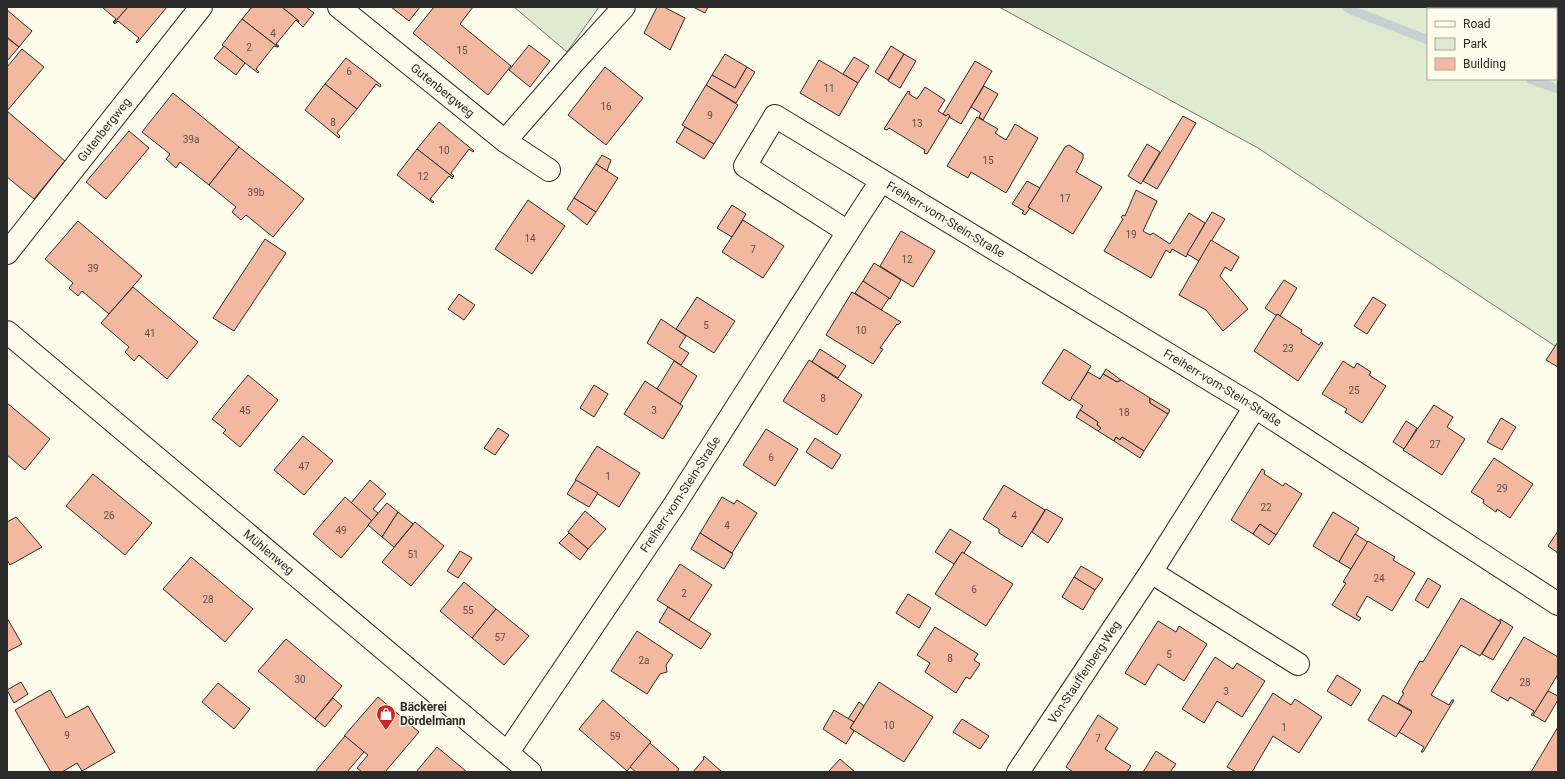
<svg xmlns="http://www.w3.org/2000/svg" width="1565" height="779" viewBox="0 0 1565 779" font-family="Roboto,sans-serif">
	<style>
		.green { fill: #deebd1; stroke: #74746e; fill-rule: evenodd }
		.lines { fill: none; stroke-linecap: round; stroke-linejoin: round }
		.stream { stroke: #c7d0d0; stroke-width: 9 }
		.building { fill: #f2b8a0; stroke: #2b2b2b }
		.minor-casing { stroke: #2b2b2b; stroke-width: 24 }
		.major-casing { stroke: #2b2b2b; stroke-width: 24 }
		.minor { stroke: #fdfbea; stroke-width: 22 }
		.major { stroke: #fdfbea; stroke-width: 22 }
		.labels { text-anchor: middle; stroke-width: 3; stroke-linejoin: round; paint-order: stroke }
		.number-label { font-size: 10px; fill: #5d4e48 }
		.street-label { font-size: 12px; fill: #2b2b2b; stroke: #fdfbea }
		.poi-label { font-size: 12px; font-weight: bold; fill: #2b2b2b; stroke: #fdfbea; text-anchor: start }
	</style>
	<rect width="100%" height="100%" fill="#fdfbea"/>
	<g class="green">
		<polygon points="514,7 599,7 567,52"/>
		<path d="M999,7H1558V348L1258,148ZM1428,9H1556V79H1428Z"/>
	</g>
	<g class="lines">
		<g class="stream">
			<polyline points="1346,7 1351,10 1428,40"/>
			<polyline points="1530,79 1558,89"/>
		</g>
	</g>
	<g class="building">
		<polygon points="102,7 128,7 114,23 113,22 116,19"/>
		<polygon points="128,7 167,7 137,43 136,42 139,38 118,21 115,24 114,23"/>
		<polygon points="252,7 282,7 299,21 298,22 296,20 276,44 279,46 278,47 242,19"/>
		<polygon points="282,7 306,7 314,13 303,27 298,22 299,21"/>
		<polygon points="391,7 420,7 409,21"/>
		<polygon points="434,7 473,7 460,24 511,66 488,95 413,33"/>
		<polygon points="657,7 664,7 685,18 670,50 644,33"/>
		<polygon points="693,7 708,7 705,13"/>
		<polygon points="7,10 32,31 19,47 7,37"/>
		<polygon points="242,19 278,47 274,46 256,69 259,72 258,73 222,45"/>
		<polygon points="7,38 19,47 7,61"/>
		<polygon points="529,45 550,61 530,87 509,70"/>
		<polygon points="224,46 245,63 236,75 214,58"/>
		<polygon points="891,46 904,54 888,80 875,72"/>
		<polygon points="22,49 44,67 7,111 7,67"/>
		<polygon points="725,54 747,67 735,88 712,75"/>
		<polygon points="904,54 916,61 900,88 888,81"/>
		<polygon points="854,57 869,66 858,83 843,74"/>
		<polygon points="346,58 381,85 380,87 376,84 357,109 325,84"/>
		<polygon points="819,60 858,83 839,116 800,93"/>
		<polygon points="975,61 992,71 961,124 949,117 950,116 948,114 946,116 943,114"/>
		<polygon points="605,67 643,98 606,145 568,115"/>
		<polygon points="747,67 755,72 736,103 706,85 712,75 735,88"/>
		<polygon points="325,84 357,109 337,133 340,136 339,138 305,110"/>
		<polygon points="706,85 738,105 714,144 682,125"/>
		<polygon points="984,86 998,94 983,120 979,117 981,113 971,107"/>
		<polygon points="925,87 945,100 938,111 946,116 948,114 950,116 927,154 924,153 925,150 889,128 887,130 884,129 908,91 910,92 909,94 917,99"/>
		<polygon points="173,93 239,147 209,185 180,162 176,168 166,159 170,154 142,132"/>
		<polygon points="7,111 65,161 34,199 7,177"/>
		<polygon points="1183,116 1196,123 1157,189 1143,181"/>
		<polygon points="977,117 998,129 995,133 1006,140 1015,124 1038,138 1006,193 971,172 968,178 947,166"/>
		<polygon points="439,122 474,151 473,152 469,149 451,173 454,176 453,177 417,149"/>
		<polygon points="685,127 714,144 704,159 676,142"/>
		<polygon points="129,131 149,148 106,199 86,182"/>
		<polygon points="1147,144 1160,152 1141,184 1128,176"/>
		<polygon points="1069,145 1083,154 1083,159 1076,172 1102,187 1073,234 1028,207 1065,147"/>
		<polygon points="239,147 304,199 273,237 246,215 241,220 232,212 236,207 209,185"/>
		<polygon points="417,149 453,177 452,179 449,176 430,199 434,202 433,203 397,175"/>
		<polygon points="602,155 611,160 607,171 596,164"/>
		<polygon points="596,164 618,178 596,212 574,198"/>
		<polygon points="1027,181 1040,188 1028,207 1030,208 1025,215 1022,213 1024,211 1012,204"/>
		<polygon points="1136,190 1157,201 1143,231 1150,235 1153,233 1170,244 1189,213 1205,223 1186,257 1172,249 1170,253 1166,250 1151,278 1104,251 1123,219 1121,217 1123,215 1125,216"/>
		<polygon points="574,198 596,212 587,225 567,209"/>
		<polygon points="528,200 565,226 532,274 495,249"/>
		<polygon points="732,205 746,214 732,237 717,228"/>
		<polygon points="1212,212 1225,219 1199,261 1187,254"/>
		<polygon points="743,220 784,246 763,278 722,252"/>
		<polygon points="78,221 142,276 109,314 82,291 78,296 69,288 73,283 45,259"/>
		<polygon points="901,231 935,251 913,287 880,266"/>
		<polygon points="265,239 286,253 234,331 213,318"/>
		<polygon points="1211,240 1239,257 1231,271 1225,267 1220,276 1248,309 1223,331 1206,310 1179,295"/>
		<polygon points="874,263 901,280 890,299 863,281"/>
		<polygon points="1284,280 1297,288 1280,316 1278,314 1277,316 1265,308"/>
		<polygon points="863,281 889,298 881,310 855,293"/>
		<polygon points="133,287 198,342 167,379 139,355 134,361 125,352 129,347 101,323"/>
		<polygon points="852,292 901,322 898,325 897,324 880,348 883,349 873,364 826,335"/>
		<polygon points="459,294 475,305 464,320 448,309"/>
		<polygon points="697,297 735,321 714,353 676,329"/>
		<polygon points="1373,297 1386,305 1367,334 1354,326"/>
		<polygon points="1277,314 1302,330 1301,333 1319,345 1321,342 1323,343 1298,381 1254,351"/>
		<polygon points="661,319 686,336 679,347 689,353 681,365 647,343"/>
		<polygon points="1558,342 1558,367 1546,360"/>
		<polygon points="820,349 846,366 838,378 812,362"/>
		<polygon points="1064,349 1091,366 1070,401 1042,383"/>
		<polygon points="809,360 862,395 837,435 783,401"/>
		<polygon points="674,361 697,376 680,404 657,389"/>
		<polygon points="1343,361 1354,368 1357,363 1371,372 1369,375 1386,386 1362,423 1345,412 1347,409 1322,394"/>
		<polygon points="1106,369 1121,380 1117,382 1103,374"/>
		<polygon points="1088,372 1100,379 1103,374 1117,382 1121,380 1150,398 1150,403 1168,414 1144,451 1122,437 1120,440 1116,437 1114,441 1098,431 1101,428 1097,425 1098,422 1080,410 1083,406 1071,398"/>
		<polygon points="248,375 278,400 240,447 223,433 226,430 212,419"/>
		<polygon points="645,381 683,406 663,439 624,414"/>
		<polygon points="594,385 608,394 594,417 580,408"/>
		<polygon points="1150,398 1170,410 1168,414 1150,403"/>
		<polygon points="7,403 50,439 25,470 7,455"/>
		<polygon points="1434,405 1453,417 1447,427 1465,439 1442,475 1403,450"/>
		<polygon points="1080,410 1098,422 1097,425 1101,428 1098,431 1076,417"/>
		<polygon points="1501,418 1516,427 1502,450 1487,442"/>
		<polygon points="1406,421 1417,428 1404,449 1393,442"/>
		<polygon points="498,428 509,435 495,455 484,448"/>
		<polygon points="766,429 798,449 775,486 743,465"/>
		<polygon points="303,436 333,461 304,495 274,470"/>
		<polygon points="1116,437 1120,440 1122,437 1144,451 1140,458 1114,441"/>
		<polygon points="815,438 841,455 832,469 806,452"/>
		<polygon points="597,446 640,473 619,507 575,480"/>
		<polygon points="1494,458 1533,484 1510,518 1497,509 1496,512 1483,503 1484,500 1471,492"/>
		<polygon points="1262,469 1265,471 1264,474 1283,486 1285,483 1302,494 1276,535 1260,524 1253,534 1231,520"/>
		<polygon points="93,474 152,523 125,555 66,506"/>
		<polygon points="370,480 386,494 373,509 378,513 372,521 351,503"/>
		<polygon points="576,480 598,493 589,507 567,494"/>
		<polygon points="1004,485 1045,510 1022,547 999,533 999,529 983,519"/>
		<polygon points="345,497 372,521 341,558 313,534"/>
		<polygon points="722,497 734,504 737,500 757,513 732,553 700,533"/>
		<polygon points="387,503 398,512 382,537 368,525"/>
		<polygon points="1046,509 1063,519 1048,543 1032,532"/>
		<polygon points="585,511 606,529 588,549 568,532"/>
		<polygon points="398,512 413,524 394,547 382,537"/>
		<polygon points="1333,512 1359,528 1339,562 1313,546"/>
		<polygon points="16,517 42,547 10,565 7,560 7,522"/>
		<polygon points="415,522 444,546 411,586 382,562"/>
		<polygon points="1260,524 1276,535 1269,545 1253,534"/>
		<polygon points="950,529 971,542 964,553 962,552 954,564 935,552"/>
		<polygon points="1558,531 1558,553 1548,546"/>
		<polygon points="569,533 588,549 580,560 559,543"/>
		<polygon points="700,533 733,554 724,569 691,549"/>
		<polygon points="1355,534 1368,542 1351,569 1339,562"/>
		<polygon points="1368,541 1395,557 1393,560 1415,573 1392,611 1367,596 1356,615 1361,618 1359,621 1332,605 1346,583 1343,582"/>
		<polygon points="460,551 472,558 458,578 447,571"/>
		<polygon points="962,552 1013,584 986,626 935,594"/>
		<polygon points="191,557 253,609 225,642 163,589"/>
		<polygon points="680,564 712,585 689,620 657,600"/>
		<polygon points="1081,566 1103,579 1095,590 1074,577"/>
		<polygon points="1074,577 1095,590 1083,610 1062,597"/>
		<polygon points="1428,578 1441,586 1428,608 1415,600"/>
		<polygon points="464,582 496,609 472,638 440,611"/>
		<polygon points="908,594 931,608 919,628 896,613"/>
		<polygon points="1461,598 1501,622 1480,656 1461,645 1431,695 1449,705 1452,700 1454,700 1423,752 1421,752 1424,747 1399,732 1412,711 1398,703 1404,693 1402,692 1420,661 1423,662"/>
		<polygon points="668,607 711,634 701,649 659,622"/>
		<polygon points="496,609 529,636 504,665 472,638"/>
		<polygon points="7,618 22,644 7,652"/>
		<polygon points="1500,619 1513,627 1493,660 1482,654 1501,622 1500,622"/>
		<polygon points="1158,621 1176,632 1179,626 1207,644 1184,681 1158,664 1145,685 1125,673"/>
		<polygon points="935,627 978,654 974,660 980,664 970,679 966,677 956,693 925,672 930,663 917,655"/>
		<polygon points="637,631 673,655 666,665 667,672 660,674 647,694 611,671"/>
		<polygon points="1524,637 1558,657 1558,674 1533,716 1531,715 1534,711 1510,697 1508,701 1491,691"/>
		<polygon points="286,639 342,686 315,719 258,671"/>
		<polygon points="1215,657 1233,669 1237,663 1265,681 1242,717 1217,701 1204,723 1182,709"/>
		<polygon points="1337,675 1361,690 1351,706 1327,691"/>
		<polygon points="21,682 28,694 14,703 7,690"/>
		<polygon points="879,682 933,717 904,762 850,728"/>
		<polygon points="218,683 250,709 234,729 202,702"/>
		<polygon points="50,690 66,718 88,706 115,752 82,771 77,763 62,772 51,772 15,710"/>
		<polygon points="1548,691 1558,696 1558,700 1545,722 1533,715"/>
		<polygon points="1273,693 1291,705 1295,699 1322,717 1299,753 1273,736 1252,772 1236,772 1227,767"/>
		<polygon points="1383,695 1412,712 1396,737 1368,720"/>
		<polygon points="378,697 419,732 385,772 362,772 357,768 368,755 344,736"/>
		<polygon points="333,698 342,706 325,727 315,719"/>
		<polygon points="603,700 651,742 627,771 579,729"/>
		<polygon points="859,702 864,706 854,722 848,719"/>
		<polygon points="834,710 854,722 850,728 854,731 846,744 823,729"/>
		<polygon points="1098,715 1118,728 1105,749 1131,766 1127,772 1073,772 1066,767"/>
		<polygon points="962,719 989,736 980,749 953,732"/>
		<polygon points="1558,727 1558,772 1531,772"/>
		<polygon points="345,736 364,752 347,772 315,772"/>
		<polygon points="650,743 679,769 677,772 636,772 630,767"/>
		<polygon points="437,747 467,772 416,772"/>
		<polygon points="1156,751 1176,764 1170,772 1143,772"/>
		<polygon points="704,756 722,772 693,772 704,759 703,758"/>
		<polygon points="840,759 855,772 828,772"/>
	</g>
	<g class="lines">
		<g class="minor-casing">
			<g id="minor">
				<path id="s1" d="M339,7L505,141L549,170"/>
				<polyline points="505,141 573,63 624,7"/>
				<path id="s2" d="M881,181L848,232L745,166L775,116L1255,407L1558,604"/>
				<path id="s3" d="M7,253L201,7"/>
				<polyline points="1151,572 1298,664"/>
				<path id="s4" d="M508,752L675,504L848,232"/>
				<path id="s5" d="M1018,772L1151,572L1255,407"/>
			</g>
		</g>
		<g class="major-casing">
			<g id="major">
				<path id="s6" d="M7,332L530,772"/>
			</g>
		</g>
		<use href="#minor" class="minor"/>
		<use href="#major" class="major"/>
	</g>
	<defs>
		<g id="shop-pin" transform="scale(1)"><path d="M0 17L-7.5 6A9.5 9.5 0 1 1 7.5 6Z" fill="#c62828" stroke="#fdfbea"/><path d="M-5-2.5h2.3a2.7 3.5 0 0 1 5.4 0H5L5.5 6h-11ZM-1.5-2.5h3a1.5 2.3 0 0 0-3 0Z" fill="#fff"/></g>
	</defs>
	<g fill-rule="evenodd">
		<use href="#shop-pin" x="386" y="714"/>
	</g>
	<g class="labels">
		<g class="number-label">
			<text x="273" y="37">4</text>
			<text x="249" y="51">2</text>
			<text x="462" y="54">15</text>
			<text x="349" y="75">6</text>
			<text x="829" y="92">11</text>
			<text x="606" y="110">16</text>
			<text x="710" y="119">9</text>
			<text x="333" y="126">8</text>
			<text x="917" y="127">13</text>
			<text x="191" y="143">39a</text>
			<text x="444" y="154">10</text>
			<text x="988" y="164">15</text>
			<text x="423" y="180">12</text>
			<text x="256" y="196">39b</text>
			<text x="1065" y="202">17</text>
			<text x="1131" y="238">19</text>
			<text x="530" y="242">14</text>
			<text x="753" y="253">7</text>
			<text x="907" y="263">12</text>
			<text x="93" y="272">39</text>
			<text x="706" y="329">5</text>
			<text x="861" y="334">10</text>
			<text x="150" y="337">41</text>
			<text x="1288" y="352">23</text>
			<text x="1354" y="394">25</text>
			<text x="823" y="402">8</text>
			<text x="245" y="414">45</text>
			<text x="654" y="414">3</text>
			<text x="1124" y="416">18</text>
			<text x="1435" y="448">27</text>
			<text x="771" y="461">6</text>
			<text x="304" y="470">47</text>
			<text x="608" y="480">1</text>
			<text x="1502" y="492">29</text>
			<text x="1266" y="511">22</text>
			<text x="109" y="519">26</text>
			<text x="1014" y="519">4</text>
			<text x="727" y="529">4</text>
			<text x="341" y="534">49</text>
			<text x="413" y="558">51</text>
			<text x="1379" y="582">24</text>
			<text x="974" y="593">6</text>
			<text x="684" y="597">2</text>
			<text x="208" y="603">28</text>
			<text x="468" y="614">55</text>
			<text x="500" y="641">57</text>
			<text x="1169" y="658">5</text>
			<text x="950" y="662">8</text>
			<text x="644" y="664">2a</text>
			<text x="300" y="683">30</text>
			<text x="1525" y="686">28</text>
			<text x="1226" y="695">3</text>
			<text x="889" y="729">10</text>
			<text x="1284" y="731">1</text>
			<text x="67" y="739">9</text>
			<text x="615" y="740">59</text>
			<text x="1098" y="742">7</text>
		</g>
		<g class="street-label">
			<text dy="4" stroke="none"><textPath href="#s1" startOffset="133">Gutenbergweg</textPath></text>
			<text dy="4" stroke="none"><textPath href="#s3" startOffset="157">Gutenbergweg</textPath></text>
			<text dy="4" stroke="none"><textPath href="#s2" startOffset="441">Freiherr-vom-Stein-Straße</textPath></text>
			<text dy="4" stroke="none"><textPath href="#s2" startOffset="765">Freiherr-vom-Stein-Straße</textPath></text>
			<text dy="4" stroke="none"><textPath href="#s4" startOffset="310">Freiherr-vom-Stein-Straße</textPath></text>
			<text dy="4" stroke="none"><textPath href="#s6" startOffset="342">Mühlenweg</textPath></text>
			<text dy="4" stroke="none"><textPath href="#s5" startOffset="120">Von-Stauffenberg-Weg</textPath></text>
		</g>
		<g class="poi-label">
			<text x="400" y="711">Bäckerei<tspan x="400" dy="14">Dördelmann</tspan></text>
		</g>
	</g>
	<rect width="1565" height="779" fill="none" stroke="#2b2b2b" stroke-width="16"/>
	<rect x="1427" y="8" width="130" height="72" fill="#fdfbea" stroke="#a9a89e"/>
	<rect x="1435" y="21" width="20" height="6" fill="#fdfbea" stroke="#a9a89e"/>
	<text x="1463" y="28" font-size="12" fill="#2b2b2b">Road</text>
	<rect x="1435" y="38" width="20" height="12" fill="#deebd1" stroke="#a9a89e"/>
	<text x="1463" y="48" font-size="12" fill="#2b2b2b">Park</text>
	<rect x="1435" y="58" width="20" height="12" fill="#f2b8a0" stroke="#a9a89e"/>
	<text x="1463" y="68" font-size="12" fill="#2b2b2b">Building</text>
</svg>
